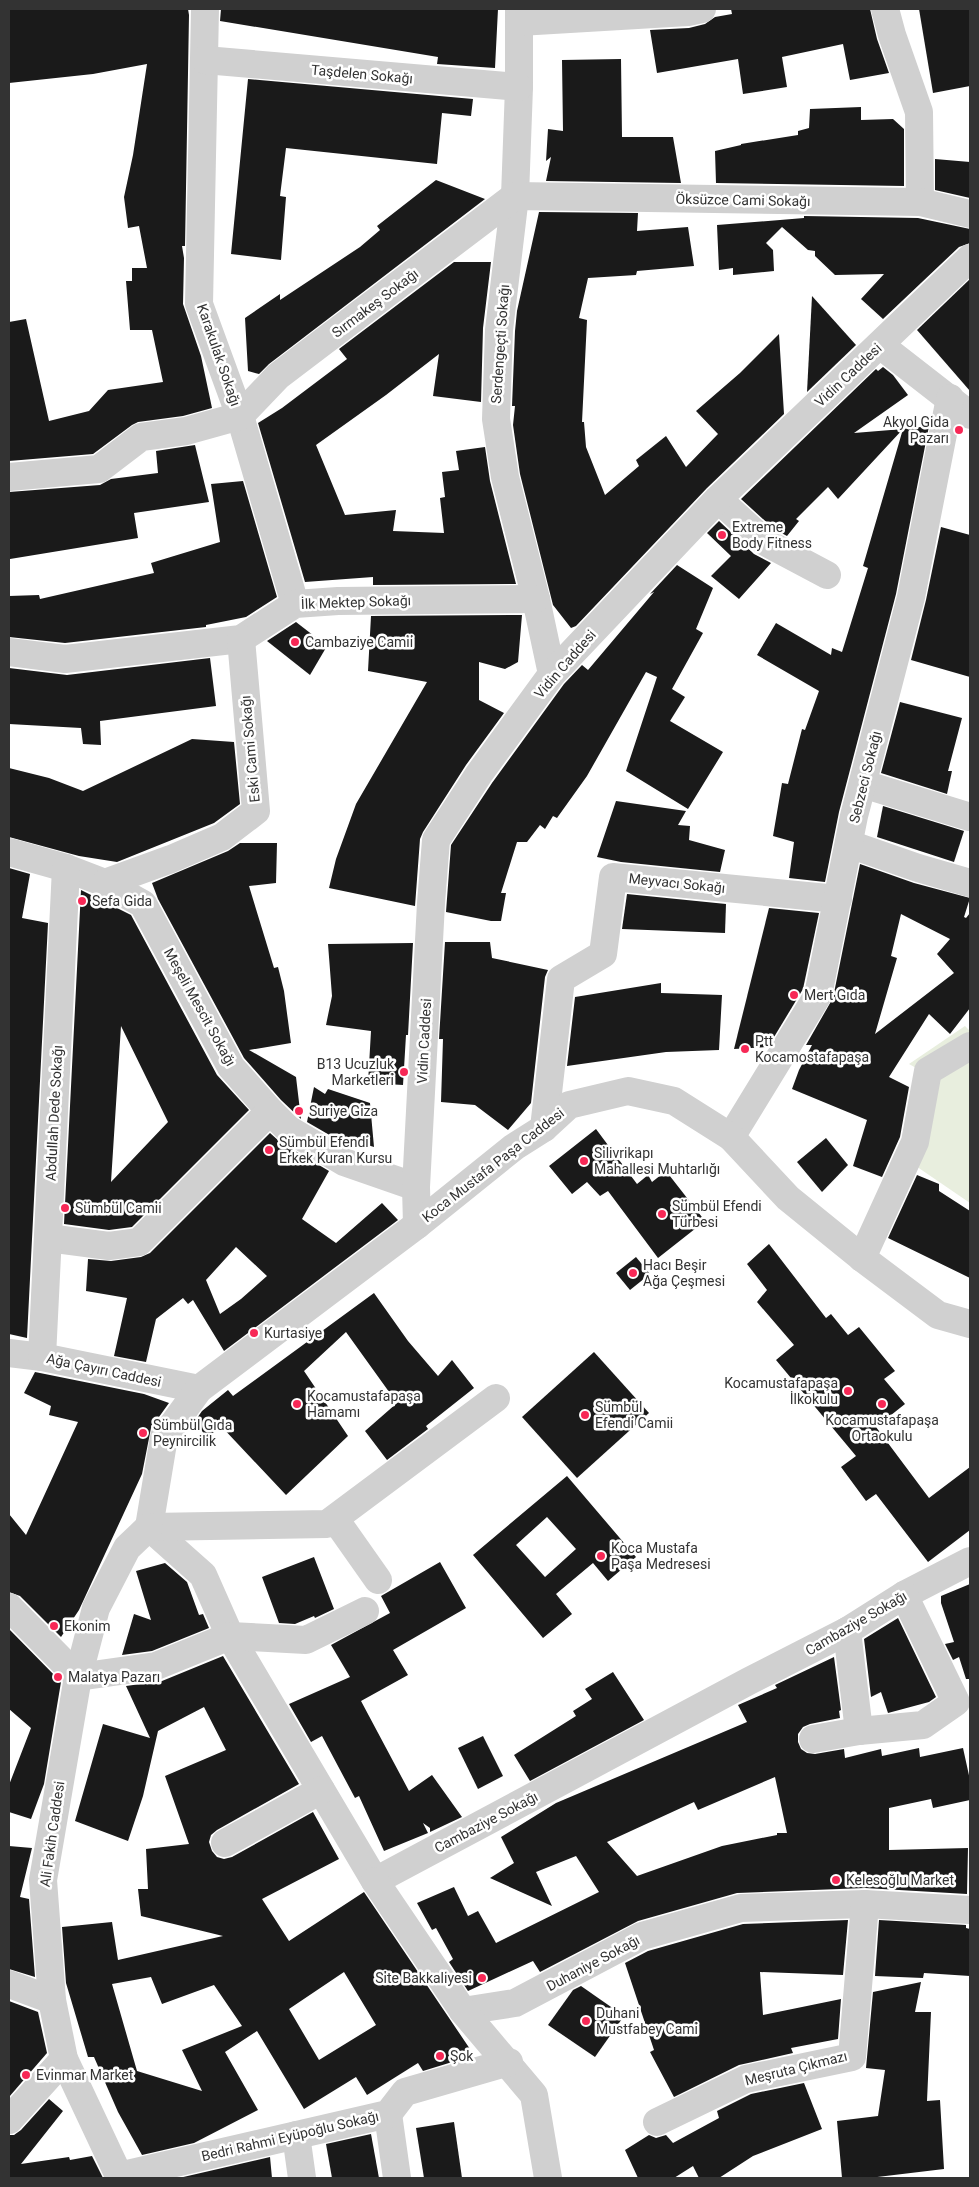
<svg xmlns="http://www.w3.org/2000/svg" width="979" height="2187" viewBox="0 0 979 2187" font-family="Roboto,sans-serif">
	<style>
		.green { fill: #e8eede }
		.building { fill: #1a1a1a; fill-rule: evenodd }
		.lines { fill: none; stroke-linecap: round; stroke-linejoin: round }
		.minor { stroke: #d0d0d0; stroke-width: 28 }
		.poi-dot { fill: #f72856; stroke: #fff; stroke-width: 2 }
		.labels { text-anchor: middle; stroke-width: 5; stroke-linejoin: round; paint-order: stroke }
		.street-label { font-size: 14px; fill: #333; stroke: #fff }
		.poi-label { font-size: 14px; fill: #333; stroke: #fff; text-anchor: start }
	</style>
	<rect width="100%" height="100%" fill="#fff"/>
	<polygon class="green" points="965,1026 970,1031 970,1203 910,1162 934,1078 909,1064"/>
	<g class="building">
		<polygon points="9,9 188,9 189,15 185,246 182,246 184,258 183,304 201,356 212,408 183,416 138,422 132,425 93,454 9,461 9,322 26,319 49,421 89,411 108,390 163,382 152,330 130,330 126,281 132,281 132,268 147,268 139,226 128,228 124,197 133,155 147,64 93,74 9,83"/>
		<polygon points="221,9 498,9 495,68 437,64 438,57 220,21"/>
		<polygon points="731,9 870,9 877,39 889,73 850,80 843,44 782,57 787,87 743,94 738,59 657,73 650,30 689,28 705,24 715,17 732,14"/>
		<polygon points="919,9 970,9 970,86 933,93"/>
		<polygon points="621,59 622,137 673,137 681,183 546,181 551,157 546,161 548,129 563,131 562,60"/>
		<polygon points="248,79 473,99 471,116 442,113 437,164 286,148 280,196 286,197 281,260 231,254"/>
		<polygon points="861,107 861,120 893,119 904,129 904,186 716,183 715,151 741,145 741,144 798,135 798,131 809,128 810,109"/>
		<polygon points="935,159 970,162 970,198 935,190"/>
		<polygon points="436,180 485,199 269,364 259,374 248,371 245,318 280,294 280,300 360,247 380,230 377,226"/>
		<polygon points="539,212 638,213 637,231 688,227 694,266 637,271 636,275 588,278 579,318 587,320 582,422 584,422 586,447 605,495 639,466 636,460 666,436 686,467 718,434 696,411 740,373 779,334 784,414 707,488 576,626 571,628 553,605 520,474 513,425 515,406 512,406 515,331 517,311"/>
		<polygon points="804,216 918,218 970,229 970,243 959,247 883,319 861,299 884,274 835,275 815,256 815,251 808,250 782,227 766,243 773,250 774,271 733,275 733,268 719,270 717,225 804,218"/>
		<polygon points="454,262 491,262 483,328 481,402 433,396 439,354 386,395 316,445 345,515 396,510 393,531 444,533 440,498 445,497 442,472 459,470 456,451 485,447 490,481 516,584 373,585 373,577 305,582 258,423 282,408 347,359 339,349"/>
		<polygon points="970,279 970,391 917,330"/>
		<polygon points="812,296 856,345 807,392"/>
		<polygon points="883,367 893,375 908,395 854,433 903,429 838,499 828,487 796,519 799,521 787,536 774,529 741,499 876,369 878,371"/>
		<polygon points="929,426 896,594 839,812 825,882 789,878 794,842 773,836 782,783 788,784 802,729 805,730 819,691 757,655 776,623 831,655 832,648 842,652 868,568 863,566 903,429"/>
		<polygon points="195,445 209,502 134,513 138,538 10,559 9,492 100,485 111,479 158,473 156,451"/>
		<polygon points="243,481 277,597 246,617 206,625 206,627 65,643 9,637 9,596 39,595 40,599 154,573 151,563 220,542 211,484"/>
		<polygon points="719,521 754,554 771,563 739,599 711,576 731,556 707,533"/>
		<polygon points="941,527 970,535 970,677 911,660 926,600"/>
		<polygon points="677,565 713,588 696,629 703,633 672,689 685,697 670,721 723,752 688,809 626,771 657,677 646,672 587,776 557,818 553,816 545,829 540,825 527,842 517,842 501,893 506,893 501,921 491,921 446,912 451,845 492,783 564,684 582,665 588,670 654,592 650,594"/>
		<polygon points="522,615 518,662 505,669 479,662 479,700 504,713 466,765 423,832 420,839 415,906 329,888 336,859 356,804 427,682 368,671 371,616"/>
		<polygon points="296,622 327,646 310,675 267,641"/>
		<polygon points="210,658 216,706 100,721 101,745 83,744 81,728 9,724 9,668 67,675"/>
		<polygon points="900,702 962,718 948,771 952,771 947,794 881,773"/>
		<polygon points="192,739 234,742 240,804 214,823 117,862 79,856 9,837 9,768 49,778 83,791"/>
		<polygon points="616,801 686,811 678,825 690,826 689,840 725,850 720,872 621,862 597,857"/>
		<polygon points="883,806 964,831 954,862 877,837"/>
		<polygon points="240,843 277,843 276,883 249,886 274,968 278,967 284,991 291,1043 249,1050 296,1077 301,1119 281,1100 244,1058 158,899 152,883 228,851"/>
		<path d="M860,864L914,883L970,898L964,917L966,918L970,913V1008L950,1034L929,1014L889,1077L909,1087L900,1137L882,1177L853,1166L867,1120L792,1089L799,1070L812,1045H806L833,998ZM901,914L950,939L937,954L954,973L875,1034L897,958L891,956Z"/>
		<polygon points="9,868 30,874 22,918 48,923 27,1338 9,1334"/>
		<path d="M81,890L131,915L217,1075L249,1110L132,1227L109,1230L64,1224ZM121,1026L168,1122L111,1182Z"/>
		<polygon points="627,894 726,904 725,933 622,929"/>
		<polygon points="769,908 819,913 803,989 768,1047 734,1049"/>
		<polygon points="445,942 490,942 492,958 548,970 545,977 531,1103 508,1130 475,1105 441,1102 443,1039 439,1039"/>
		<polygon points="413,943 408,1035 406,1035 403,1085 368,1083 371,1031 326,1025 332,996 328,944"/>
		<polygon points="661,983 661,993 722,995 719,1050 666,1052 567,1066 575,997"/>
		<polygon points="314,1087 325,1094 328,1089 370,1103 374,1147 348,1139 345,1144 307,1122"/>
		<polygon points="596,1129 637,1184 648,1175 652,1182 666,1171 705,1221 658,1258 608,1191 600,1196 587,1182 572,1194 549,1166"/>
		<path d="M270,1133L280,1142L329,1171L302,1219L336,1243L382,1203L398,1220L224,1351L193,1300L188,1304L183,1298L156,1319L146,1362L114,1356L127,1298L86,1291L88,1259L111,1261L141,1257L150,1253ZM236,1247L267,1276L241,1299L220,1314L206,1280Z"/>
		<polygon points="826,1138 848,1165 822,1192 797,1162"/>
		<polygon points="917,1175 939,1184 939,1191 970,1211 970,1278 888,1238"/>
		<polygon points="769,1244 826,1318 831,1314 848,1335 859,1327 895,1371 884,1379 905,1404 876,1427 929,1498 970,1467 970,1530 928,1562 876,1494 866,1501 841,1467 856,1456 776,1360 794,1345 757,1302 767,1290 747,1264"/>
		<polygon points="636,1257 650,1274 630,1290 616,1273"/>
		<polygon points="374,1293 408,1341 438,1376 452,1360 474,1388 426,1426 428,1429 387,1460 365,1431 397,1403 346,1332 304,1371 348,1436 286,1495 221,1426 207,1438 195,1421 202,1411 228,1390 233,1396"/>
		<polygon points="594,1352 649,1413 577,1478 522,1417"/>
		<polygon points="35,1372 144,1394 169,1403 151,1428 142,1474 79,1610 61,1637 20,1596 9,1592 9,1514 26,1535 78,1422 49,1415 51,1406 24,1393"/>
		<path d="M567,1476L636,1557L608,1581L593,1563L556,1594L572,1614L543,1638L473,1555ZM547,1517L576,1549L545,1577L516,1545Z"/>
		<polygon points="314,1557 334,1609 315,1618 314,1616 295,1624 279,1623 262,1577"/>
		<polygon points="440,1562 466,1608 393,1650 408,1675 361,1701 409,1791 432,1775 462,1817 430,1832 430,1828 423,1823 428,1833 384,1851 359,1796 355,1798 322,1736 311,1742 289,1704 350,1677 331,1645 390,1613 381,1596"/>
		<polygon points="165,1563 187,1582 199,1615 203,1614 209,1628 152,1651 122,1655 134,1614 151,1620 136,1571"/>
		<polygon points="970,1584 970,1679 966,1679 959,1657 953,1660 945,1644 954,1642 941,1603 941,1596"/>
		<polygon points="898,1618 936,1697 929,1702 888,1713 881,1692 871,1697 864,1639"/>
		<polygon points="9,1629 61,1682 44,1784 31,1819 9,1812 9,1785 31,1728 9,1709"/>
		<path d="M223,1656L299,1784L217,1830L211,1835L209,1842L212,1851L217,1857L224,1859L232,1857L313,1812L339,1859L262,1899L289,1941L364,1892L470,2049L449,2063L423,2071L418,2063L367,2095L356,2077L304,2109L257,2031L225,2052L258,2110L194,2143L142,2155L118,2112L94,2057H88L66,1983L62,1927L112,1922L118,1960L223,1936L141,1916L138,1889H148L146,1849L189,1844L165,1776L226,1750L204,1707L158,1731L143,1796L128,1841L75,1821L103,1724L150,1738L126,1686L162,1681ZM344,1972L376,2025L319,2060L289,2009ZM151,1977L162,2004L214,1985L242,2026L182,2050L202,2091L137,2071L112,1984Z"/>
		<path d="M834,1657L841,1710L839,1711L840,1718L810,1724L803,1727L798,1734V1742L801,1749L807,1753L815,1754L844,1749L845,1758L881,1749L882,1756L919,1748L920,1757L963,1748L970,1780V1800L933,1808L931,1799L889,1808V1850L968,1848L967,1894L865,1888L737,1893L638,1921L540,1972L533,1961L468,1991L449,1962L453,1959L436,1928L432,1930L417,1903L454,1887L468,1916L478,1911L496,1943L599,1892L576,1856L536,1872L552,1906L490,1878L514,1863L501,1837L556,1803L747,1722L738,1705L777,1688L775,1685ZM775,1777L787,1833H777V1835L722,1846L637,1876L607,1842L694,1802L698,1810Z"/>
		<polygon points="613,1672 644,1720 530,1781 514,1755 576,1716 573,1711 592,1699 585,1689"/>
		<polygon points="483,1736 503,1776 478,1789 458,1748"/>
		<polygon points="9,1846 32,1848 20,1897 29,1899 35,1977 9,1969"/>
		<polygon points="848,1920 843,1975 760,1972 763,2015 841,1999 838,2039 791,2048 793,2053 739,2065 674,2097 650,2052 654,2050 625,1963 648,1951 743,1924"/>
		<polygon points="879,1920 966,1925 966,1928 970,1929 970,1976 924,1973 923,1978 875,1976"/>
		<polygon points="921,1982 915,2012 931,2012 927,2101 940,2100 944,2169 869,2178 842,2178 837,2121 878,2116 885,2070 866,2068 873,1992"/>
		<polygon points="581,1986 624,2016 595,2057 548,2025 573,1990"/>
		<polygon points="9,2001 38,2012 47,2053 9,2097"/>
		<polygon points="804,2083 822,2129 753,2156 719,2178 699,2178 693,2166 674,2178 638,2178 625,2150 649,2135 656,2138 666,2135 673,2143 719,2118 717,2111 751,2094"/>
		<polygon points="49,2099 63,2111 21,2164 69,2157 70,2160 92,2156 103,2178 9,2178 9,2135 14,2135 21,2130"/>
		<polygon points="454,2122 462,2178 424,2178 416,2128"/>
		<polygon points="371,2134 379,2178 332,2178 326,2144"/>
		<polygon points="270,2157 272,2178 179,2178"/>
	</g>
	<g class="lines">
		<g class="minor">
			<polyline points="205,9 199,304 240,416 295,604"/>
			<polyline points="519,9 519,87 515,196 499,330 496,419 505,477 536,599 552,674"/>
			<polyline points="885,9 892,35 919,112 920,202"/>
			<polyline points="519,22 688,12 702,9"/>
			<polyline points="205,60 519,87"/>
			<polyline points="880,345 970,415"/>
			<polyline points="9,477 99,469 141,437 186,431 240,416 278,376 515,196 920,202 970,214"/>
			<polyline points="718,499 765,542 827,575"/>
			<polyline points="9,652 65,659 241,639 295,604 338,601 536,599"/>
			<polyline points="863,784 970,817"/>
			<polyline points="849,844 918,868 970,883"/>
			<polyline points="9,852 66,868 105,883 143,904 231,1067 270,1111 288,1129 344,1162 416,1187"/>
			<polyline points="105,883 171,859 222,837 256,811 241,639"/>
			<polyline points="544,1128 561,979 603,954 613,877 838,899"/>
			<polyline points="731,1137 818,995 854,816 911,597 950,398"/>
			<polyline points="417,1225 416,1187 431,903 436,840 479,774 552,674 718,499 970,258"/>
			<polyline points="48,1238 109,1246 139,1242 270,1111"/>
			<polyline points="862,1258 915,1142 928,1071 970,1046"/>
			<polyline points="9,1353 42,1357 199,1389"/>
			<polyline points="42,1357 66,868"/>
			<polyline points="335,1519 378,1580"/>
			<polyline points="149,1527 203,1575 230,1636 375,1881 749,1681 847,1631 904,1595 970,1561"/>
			<polyline points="149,1527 164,1437 199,1389 417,1225 514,1147 544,1128 569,1105 628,1091 674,1101 731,1137 788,1198 862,1258 938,1315 970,1324"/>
			<polyline points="149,1527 327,1524 496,1398"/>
			<polyline points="9,1607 78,1677 156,1666 230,1636 306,1640 365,1611"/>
			<polyline points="847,1631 859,1731"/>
			<polyline points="813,1739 859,1731 923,1725 956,1702 904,1595"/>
			<polyline points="225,1843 321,1790"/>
			<polyline points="375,1881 463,2011 515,2003 642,1936 741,1908 865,1904 970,1910"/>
			<polyline points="9,1984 52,2000"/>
			<polyline points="463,2011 534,2095 548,2178"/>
			<polyline points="388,2114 397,2178"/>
			<polyline points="9,2120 64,2059"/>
			<polyline points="657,2122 746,2079 852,2057 865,1904"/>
			<polyline points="296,2135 302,2178"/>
			<polyline points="119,2176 388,2114 405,2092 509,2062"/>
			<polyline points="120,2178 64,2059 52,2000 43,1880 78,1677 96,1608 127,1548 149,1527"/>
		</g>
	</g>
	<g class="poi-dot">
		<circle cx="959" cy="430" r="5"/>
		<circle cx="722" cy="535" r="5"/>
		<circle cx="295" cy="642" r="5"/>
		<circle cx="82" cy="901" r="5"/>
		<circle cx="794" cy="995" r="5"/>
		<circle cx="745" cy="1049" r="5"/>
		<circle cx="404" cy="1072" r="5"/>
		<circle cx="299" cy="1111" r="5"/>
		<circle cx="269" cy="1150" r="5"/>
		<circle cx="584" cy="1161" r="5"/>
		<circle cx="65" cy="1208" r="5"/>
		<circle cx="662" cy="1214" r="5"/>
		<circle cx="633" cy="1273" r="5"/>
		<circle cx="254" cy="1333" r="5"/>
		<circle cx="848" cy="1391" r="5"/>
		<circle cx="297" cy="1404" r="5"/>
		<circle cx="882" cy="1404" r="5"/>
		<circle cx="585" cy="1415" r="5"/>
		<circle cx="143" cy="1433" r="5"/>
		<circle cx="601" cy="1556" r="5"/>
		<circle cx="54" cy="1626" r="5"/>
		<circle cx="58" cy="1677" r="5"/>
		<circle cx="836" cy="1880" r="5"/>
		<circle cx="482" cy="1978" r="5"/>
		<circle cx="586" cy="2021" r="5"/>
		<circle cx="440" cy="2056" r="5"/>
		<circle cx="26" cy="2075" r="5"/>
	</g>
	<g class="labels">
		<g class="street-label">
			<text transform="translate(362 74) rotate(5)" y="5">Taşdelen Sokağı</text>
			<text transform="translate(743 200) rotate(1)" y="5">Öksüzce Cami Sokağı</text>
			<text transform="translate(375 303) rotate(-37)" y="5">Sırmakeş Sokağı</text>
			<text transform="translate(500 344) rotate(-86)" y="5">Serdengeçti Sokağı</text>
			<text transform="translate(219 355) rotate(71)" y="5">Karakulak Sokağı</text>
			<text transform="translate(848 375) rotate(-43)" y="5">Vidin Caddesi</text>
			<text transform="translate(356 602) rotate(-2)" y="5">İlk Mektep Sokağı</text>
			<text transform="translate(565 664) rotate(-49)" y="5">Vidin Caddesi</text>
			<text transform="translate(250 749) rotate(-95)" y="5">Eski Cami Sokağı</text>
			<text transform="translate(865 777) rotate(-76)" y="5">Sebzeci Sokağı</text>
			<text transform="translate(677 883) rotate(6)" y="5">Meyvacı Sokağı</text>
			<text transform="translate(200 1007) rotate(61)" y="5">Meşeli Mescit Sokağı</text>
			<text transform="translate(424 1041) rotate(-87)" y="5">Vidin Caddesi</text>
			<text transform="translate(54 1113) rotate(-87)" y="5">Abdullah Dede Sokağı</text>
			<text transform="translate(493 1165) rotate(-38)" y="5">Koca Mustafa Paşa Caddesi</text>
			<text transform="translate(104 1370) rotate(12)" y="5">Ağa Çayırı Caddesi</text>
			<text transform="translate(856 1623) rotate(-30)" y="5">Cambaziye Sokağı</text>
			<text transform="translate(486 1822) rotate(-28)" y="5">Cambaziye Sokağı</text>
			<text transform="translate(52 1834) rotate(-82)" y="5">Ali Fakih Caddesi</text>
			<text transform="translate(593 1963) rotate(-28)" y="5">Duhaniye Sokağı</text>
			<text transform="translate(796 2068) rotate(-14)" y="5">Meşruta Çıkmazı</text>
			<text transform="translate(290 2136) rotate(-13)" y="5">Bedri Rahmi Eyüpoğlu Sokağı</text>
		</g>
		<g class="poi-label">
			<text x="949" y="427" text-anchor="end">Akyol Gida<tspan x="949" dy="16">Pazarı</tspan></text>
			<text x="732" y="532">Extreme<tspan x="732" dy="16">Body Fitness</tspan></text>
			<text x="305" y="647">Cambaziye Camii</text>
			<text x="92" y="906">Sefa Gida</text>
			<text x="804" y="1000">Mert Gıda</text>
			<text x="755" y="1046">Ptt<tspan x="755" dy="16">Kocamostafapaşa</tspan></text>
			<text x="394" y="1069" text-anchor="end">B13 Ucuzluk<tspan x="394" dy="16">Marketleri</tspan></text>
			<text x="309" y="1116">Suriye Giza</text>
			<text x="279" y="1147">Sümbül Efendi<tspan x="279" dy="16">Erkek Kuran Kursu</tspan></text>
			<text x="594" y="1158">Silivrikapı<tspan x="594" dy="16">Mahallesi Muhtarlığı</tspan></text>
			<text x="672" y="1211">Sümbül Efendi<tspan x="672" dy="16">Türbesi</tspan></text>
			<text x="75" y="1213">Sümbül Camii</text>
			<text x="643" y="1270">Hacı Beşir<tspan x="643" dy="16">Ağa Çeşmesi</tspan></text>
			<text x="264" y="1338">Kurtasiye</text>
			<text x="838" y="1388" text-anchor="end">Kocamustafapaşa<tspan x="838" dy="16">İlkokulu</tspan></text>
			<text x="307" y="1401">Kocamustafapaşa<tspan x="307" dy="16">Hamamı</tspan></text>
			<text x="595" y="1412">Sümbül<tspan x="595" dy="16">Efendi Camii</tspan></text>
			<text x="882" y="1425" text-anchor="middle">Kocamustafapaşa<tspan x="882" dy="16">Ortaokulu</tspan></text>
			<text x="153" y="1430">Sümbül Gıda<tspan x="153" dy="16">Peynircilik</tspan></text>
			<text x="611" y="1553">Koca Mustafa<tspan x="611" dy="16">Paşa Medresesi</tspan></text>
			<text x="64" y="1631">Ekonim</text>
			<text x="68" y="1682">Malatya Pazarı</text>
			<text x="846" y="1885">Kelesoğlu Market</text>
			<text x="472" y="1983" text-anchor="end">Site Bakkaliyesi</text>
			<text x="596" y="2018">Duhani<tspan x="596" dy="16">Mustfabey Cami</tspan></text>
			<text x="450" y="2061">Şok</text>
			<text x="36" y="2080">Evinmar Market</text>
		</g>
	</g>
	<rect width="979" height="2187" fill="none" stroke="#333333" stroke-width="20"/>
</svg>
